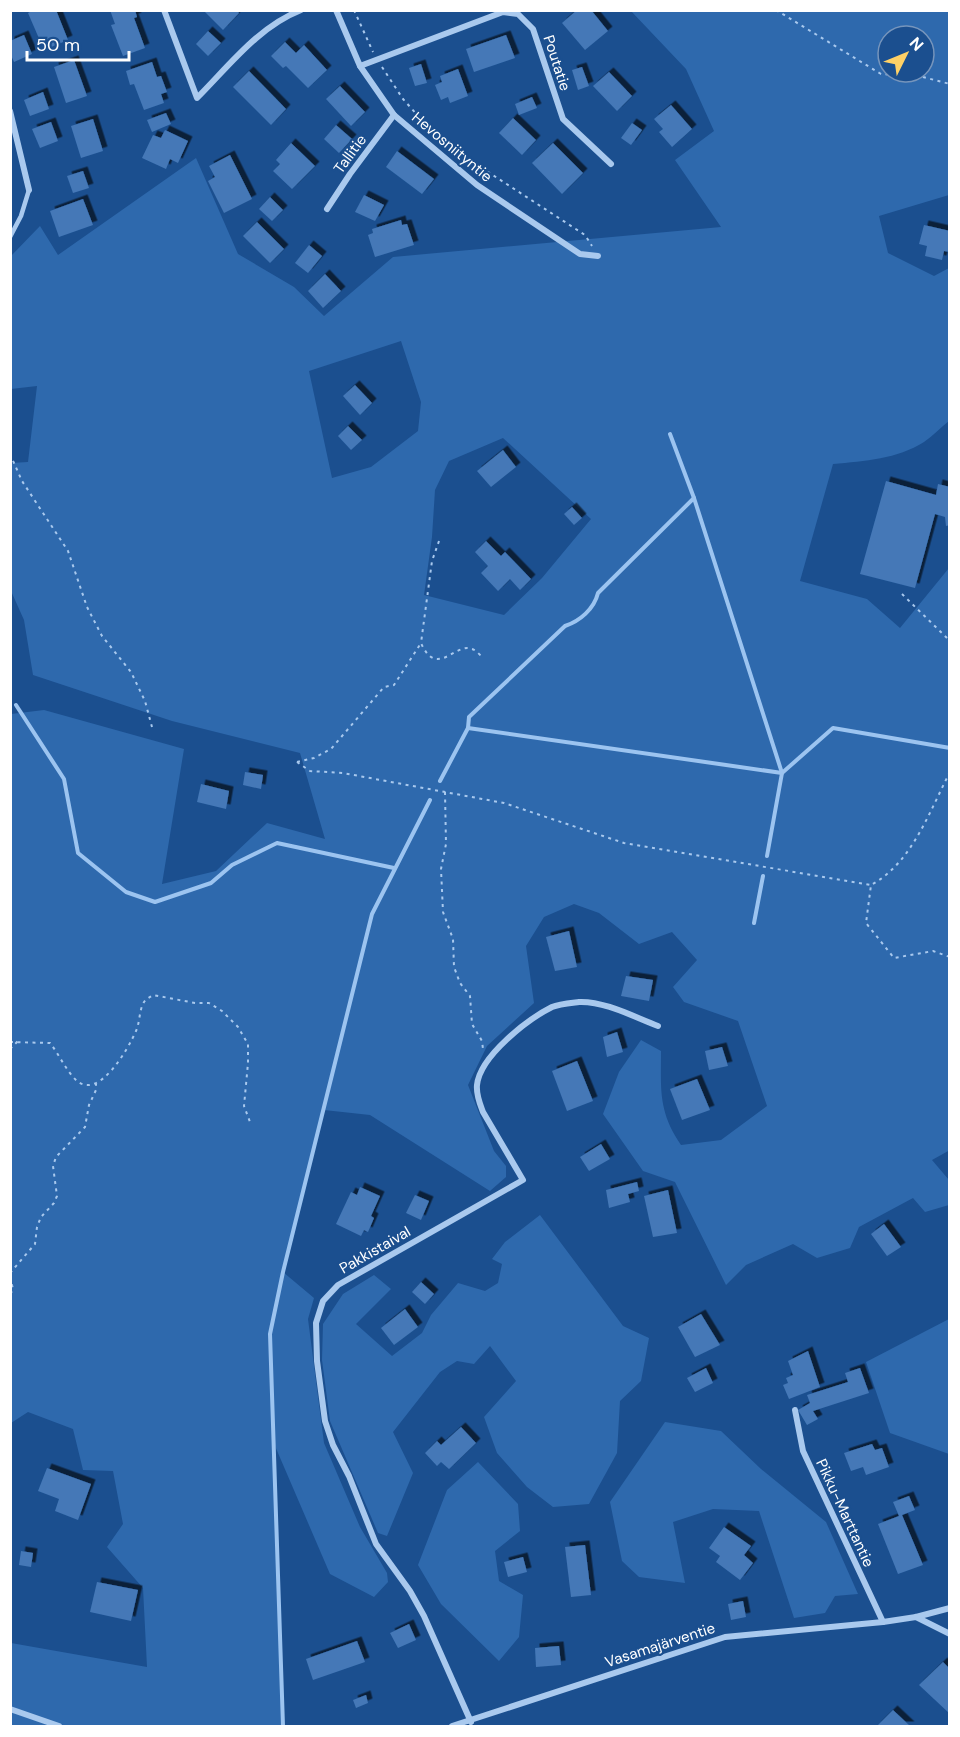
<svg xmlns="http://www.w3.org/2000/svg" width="960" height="1737" viewBox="0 0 960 1737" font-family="'DM Sans',sans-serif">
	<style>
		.green { fill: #2e69ad; fill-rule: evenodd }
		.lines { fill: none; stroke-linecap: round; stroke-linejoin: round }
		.stream { stroke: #9cc4f0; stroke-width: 4 }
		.building { fill: #4478b7; filter: url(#shadow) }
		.path { stroke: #a9c9ee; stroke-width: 2; stroke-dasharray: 3 4.5; stroke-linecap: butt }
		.service { stroke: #a9c9ee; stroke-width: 4.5 }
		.minor { stroke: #a9c9ee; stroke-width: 6 }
		.labels { text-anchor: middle; stroke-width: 4.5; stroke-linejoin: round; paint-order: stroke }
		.street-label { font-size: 15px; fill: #fff; stroke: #1b4f8f }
	</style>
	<defs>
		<filter id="shadow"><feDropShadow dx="4.5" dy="-4.5" stdDeviation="0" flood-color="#0009"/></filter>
	</defs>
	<rect width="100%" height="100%" fill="#1b4f8f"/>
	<g class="green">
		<path d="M631,11H949V195L879,216L888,253L934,276L949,268V421C941,427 933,436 924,442C897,459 865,461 833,464L800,581L867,599L900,628L949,568L950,1150L932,1160L949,1180V1205L925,1212L913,1198L859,1227L850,1248L817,1258L793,1244L746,1265L726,1285L675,1182L643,1171L603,1114L619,1072L641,1040L661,1051C661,1090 658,1111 681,1145L721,1140L767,1106L738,1021L684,1002L673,987L697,960L672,932L639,944L599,913L574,904L544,917L526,946L534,1003L487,1046L468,1085L494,1151L506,1166V1177L490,1191L370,1115L324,1110L283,1272L314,1298L308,1319L324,1443L360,1527L387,1573L388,1582L374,1597L330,1574L275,1446L283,1726H11V1643L147,1667L143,1588L107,1547L123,1524L113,1471L83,1470L73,1429L28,1412L11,1423V714L44,710L184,749L162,884L216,871L267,823L325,839L300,753L172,721L33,675L24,620L11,591V463L28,462L37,386L11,389V256L40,226L58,255L196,158L238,254L294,287L324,316L393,257L721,227L675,160L714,131L686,69ZM888,36H924V72H888ZM401,341L421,402L418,431L371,467L332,478L309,371ZM503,438L591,519L542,578L504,615L424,595L432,537L435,490L449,461Z"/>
		<polygon points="540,1215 623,1326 649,1338 641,1381 620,1401 617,1453 589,1504 553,1507 527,1487 497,1453 484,1417 516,1381 490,1346 474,1364 457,1361 440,1372 393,1432 413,1473 387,1536 378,1533 330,1421 322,1360 323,1324 343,1294 374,1275 391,1289 356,1324 392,1356 422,1333 431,1315 458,1283 485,1291 498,1283 502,1264 492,1259 505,1242"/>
		<polygon points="949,1319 949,1454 890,1433 866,1362"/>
		<polygon points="665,1422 721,1431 761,1469 826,1522 858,1594 835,1596 825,1613 794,1618 759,1511 713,1509 673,1522 685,1583 639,1577 622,1561 610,1502"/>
		<polygon points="478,1462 518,1504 520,1531 495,1551 499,1581 523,1595 519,1637 499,1661 441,1604 418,1565 447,1490"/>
	</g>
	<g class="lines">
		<g class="stream">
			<polyline points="670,434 694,498 782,773 767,856"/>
			<polyline points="16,705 64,779 78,853 126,892 155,902 211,883 232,865 277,843 394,868"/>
			<polyline points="468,728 782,773 833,728 950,748"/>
			<path d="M440,781L468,728L469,717L565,626C580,621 594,609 598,593L694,498"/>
			<polyline points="754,923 763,876"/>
			<polyline points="283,1726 270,1334 283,1272 372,914 430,800"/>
		</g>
	</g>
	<g class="building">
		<polygon points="33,10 56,10 68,40 44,50 28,13"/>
		<polygon points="110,10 135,10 137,17 134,18 145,48 123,56 111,25 115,24"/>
		<polygon points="203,10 237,10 239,13 223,30"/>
		<polygon points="577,10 591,10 608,31 585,50 562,23"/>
		<polygon points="208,31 221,43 208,56 196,44"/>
		<polygon points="24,35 32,54 14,62 10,53 10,41"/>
		<polygon points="506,35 515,58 474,72 466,49"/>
		<polygon points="285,42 296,53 304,45 327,70 308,88 286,66 283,68 271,56"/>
		<polygon points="74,60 87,96 66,103 54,67"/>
		<polygon points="152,62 157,77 161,76 167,92 161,94 164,103 144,110 134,84 130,85 126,71"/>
		<polygon points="421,64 427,83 415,86 409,68"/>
		<polygon points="582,67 589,86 578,90 572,70"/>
		<polygon points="458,69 468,96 450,103 448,97 441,100 435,85 442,82 440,76"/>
		<polygon points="249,71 286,109 271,125 233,87"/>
		<polygon points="609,72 632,96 617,111 593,86"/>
		<polygon points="340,86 365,112 351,126 326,99"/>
		<polygon points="43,92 49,109 30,116 24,100"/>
		<polygon points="532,97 537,108 519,115 515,104"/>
		<polygon points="671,105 692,129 672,147 659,132 663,129 654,119"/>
		<polygon points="166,113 171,124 152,132 147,120"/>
		<polygon points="513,118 536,140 522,155 499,133"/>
		<polygon points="93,119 103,151 81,158 71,126"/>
		<polygon points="51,122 58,141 40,148 32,129"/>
		<polygon points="632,123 642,130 631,145 621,138"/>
		<polygon points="336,125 352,139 339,153 324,139"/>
		<polygon points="165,130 188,141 178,163 170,159 166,169 142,158 153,135 161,138"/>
		<polygon points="291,143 315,166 292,189 273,171 280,164 276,160"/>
		<polygon points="553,143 583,173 562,194 532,163"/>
		<polygon points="397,151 434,179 422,194 386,167"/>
		<polygon points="230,155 252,199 224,213 208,181 215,177 209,166"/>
		<polygon points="83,171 89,188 73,193 67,176"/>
		<polygon points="364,195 384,205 375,221 355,212"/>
		<polygon points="270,197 283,210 272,221 259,209"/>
		<polygon points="83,199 93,225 59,237 50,211"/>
		<polygon points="401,220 402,225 407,224 414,245 375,257 368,235 373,233 372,229"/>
		<polygon points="257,222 284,249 270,263 243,236"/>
		<polygon points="924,225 950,231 950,252 944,251 942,260 925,256 927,246 919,244"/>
		<polygon points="309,245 322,256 308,273 295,263"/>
		<polygon points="325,274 341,291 323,308 308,291"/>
		<polygon points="355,385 372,403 360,415 343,396"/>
		<polygon points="348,426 362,440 351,450 338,436"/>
		<polygon points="503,450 516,467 491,487 477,471"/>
		<polygon points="886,481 936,495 938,484 950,487 950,525 946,526 945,517 935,514 915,588 860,574"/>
		<polygon points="572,507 582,518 574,525 564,514"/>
		<polygon points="486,541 501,556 505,552 531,579 520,590 510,579 498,591 481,573 488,566 475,552"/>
		<polygon points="245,772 263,775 261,789 243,785"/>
		<polygon points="201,784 229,791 226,809 197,802"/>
		<polygon points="569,931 577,967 555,971 546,937"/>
		<polygon points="626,976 653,980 649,1001 621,996"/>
		<polygon points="617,1032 623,1052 607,1057 603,1037"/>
		<polygon points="722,1047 728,1066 709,1070 705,1051"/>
		<polygon points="577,1061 593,1101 567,1111 552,1071"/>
		<polygon points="697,1079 710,1110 682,1120 670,1089"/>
		<polygon points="601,1144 610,1159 589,1171 580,1157"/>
		<polygon points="637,1182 639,1191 628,1194 630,1202 609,1208 606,1190"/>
		<polygon points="360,1187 380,1196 371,1216 374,1218 368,1232 364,1230 361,1236 336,1224 351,1192 357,1195"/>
		<polygon points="668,1190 677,1233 653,1237 644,1196"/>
		<polygon points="415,1195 429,1201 421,1220 406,1213"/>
		<polygon points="884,1224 901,1247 887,1256 871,1234"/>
		<polygon points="421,1282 434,1294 425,1304 412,1292"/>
		<polygon points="405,1309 418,1327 394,1345 381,1328"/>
		<polygon points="701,1314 720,1345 695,1357 678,1327"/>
		<polygon points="808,1351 820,1387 789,1399 783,1385 788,1383 786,1378 793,1375 788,1361"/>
		<polygon points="706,1368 713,1383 695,1392 687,1378"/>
		<polygon points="860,1368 869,1393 813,1411 818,1419 807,1425 798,1410 810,1403 807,1395 848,1382 845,1373"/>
		<polygon points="461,1427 476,1443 449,1469 441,1462 437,1466 425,1453 437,1441 441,1445"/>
		<polygon points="872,1444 875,1450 882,1448 889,1467 866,1475 863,1467 851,1471 844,1453"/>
		<polygon points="47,1468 91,1484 78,1520 55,1511 59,1499 38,1491"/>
		<polygon points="909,1496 915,1510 902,1515 923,1565 898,1574 878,1524 899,1516 893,1502"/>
		<polygon points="724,1527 751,1546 744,1555 753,1563 740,1580 716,1562 720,1556 709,1548"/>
		<polygon points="585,1545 591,1595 571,1597 565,1547"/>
		<polygon points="21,1551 33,1553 31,1567 19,1565"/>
		<polygon points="523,1557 527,1572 508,1577 504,1562"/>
		<polygon points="97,1582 138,1590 131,1621 90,1612"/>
		<polygon points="743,1601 746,1617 731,1620 728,1604"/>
		<polygon points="409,1624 416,1640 398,1648 390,1633"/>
		<polygon points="357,1641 365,1662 313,1680 306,1659"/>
		<polygon points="559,1646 561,1665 536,1667 535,1648"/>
		<polygon points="943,1662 950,1669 950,1714 919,1685"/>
		<polygon points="366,1695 368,1703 356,1708 353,1700"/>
		<polygon points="893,1710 910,1726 877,1726"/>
	</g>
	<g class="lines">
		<g class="path">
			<polyline points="354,10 373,52"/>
			<polyline points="776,10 881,74 923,77 950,84"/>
			<polyline points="382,67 403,99 428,127 485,170 585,235 592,246"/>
			<polyline points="10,454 22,481 68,551 87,607 102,636 131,672 145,701 152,727"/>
			<path d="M439,541L432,561L421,643C437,679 455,642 472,649C476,650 480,655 483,658"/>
			<polyline points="902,594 950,641"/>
			<polyline points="297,762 310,771 343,773 504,803 624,843 871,885"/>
			<polyline points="297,762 314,758 331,749 384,687 394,685 421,643"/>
			<path d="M950,772C929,812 912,863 871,885L866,923L894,958L933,951L950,957"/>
			<polyline points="445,792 446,844 441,869 443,912 453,939 454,967 460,983 470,996 472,1024 482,1041 483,1049"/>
			<path d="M10,1042L50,1043C59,1054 66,1071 77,1081C100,1100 129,1047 136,1031C140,1022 139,1012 143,1004C145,999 149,998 153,995L195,1003H209L222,1011L238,1027L248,1044V1063L244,1106L250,1122"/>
			<polyline points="10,1049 18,1041"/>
			<polyline points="10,1273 35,1244 37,1227 41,1217 54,1203 57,1196 53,1166 56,1157 85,1127 89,1105 96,1090 96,1084"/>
			<polyline points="10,1277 13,1289 10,1295"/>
		</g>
		<polyline class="service" points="10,237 21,216 29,190"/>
		<g class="minor">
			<path d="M164,10L197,98C229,66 258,27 301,10"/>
			<polyline points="336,10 360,66 394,115 477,185 580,254 598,256"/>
			<polyline points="360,66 503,12 518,14 533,29 563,119 611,164"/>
			<polyline points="10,111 29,190"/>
			<polyline points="327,209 350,174 394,115"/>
			<polyline points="795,1410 803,1451 883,1622"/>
			<polyline points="916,1617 950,1634"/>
			<polyline points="10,1709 59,1726"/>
			<path d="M471,1722L424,1616L410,1591L376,1544L349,1476L333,1445L325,1421L317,1361L316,1323L323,1301L338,1285L523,1180L483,1112C480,1104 476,1095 477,1085C480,1056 528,1019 552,1007C559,1004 571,1003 579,1002C605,1001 634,1017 658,1026"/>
			<polyline points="452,1726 725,1637 883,1622 916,1617 950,1608"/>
		</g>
	</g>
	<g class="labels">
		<g class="street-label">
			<text transform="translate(557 63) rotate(72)" y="5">Poutatie</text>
			<text transform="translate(452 147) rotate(40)" y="5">Hevosniityntie</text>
			<text transform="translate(350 154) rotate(-54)" y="5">Tallitie</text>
			<text transform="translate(375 1250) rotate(-30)" y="5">Pakkistaival</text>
			<text transform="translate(845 1513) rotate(65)" y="5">Pikku-Marttantie</text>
			<text transform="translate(660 1645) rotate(-18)" y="5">Vasamajärventie</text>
		</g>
	</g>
	<rect width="960" height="1737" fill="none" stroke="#ffffff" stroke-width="24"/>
	<g transform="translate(906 54) rotate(47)"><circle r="28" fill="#1b4f8f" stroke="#7695bc" stroke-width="1.5"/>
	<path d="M0-4.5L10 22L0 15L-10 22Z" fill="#ffd166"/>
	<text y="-9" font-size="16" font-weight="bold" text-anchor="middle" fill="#ffffff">N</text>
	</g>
	<path d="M27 51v9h102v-9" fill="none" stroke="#ffffff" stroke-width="3"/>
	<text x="36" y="51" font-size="18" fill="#ffffff" stroke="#1b4f8f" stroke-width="4.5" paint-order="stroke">50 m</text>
</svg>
